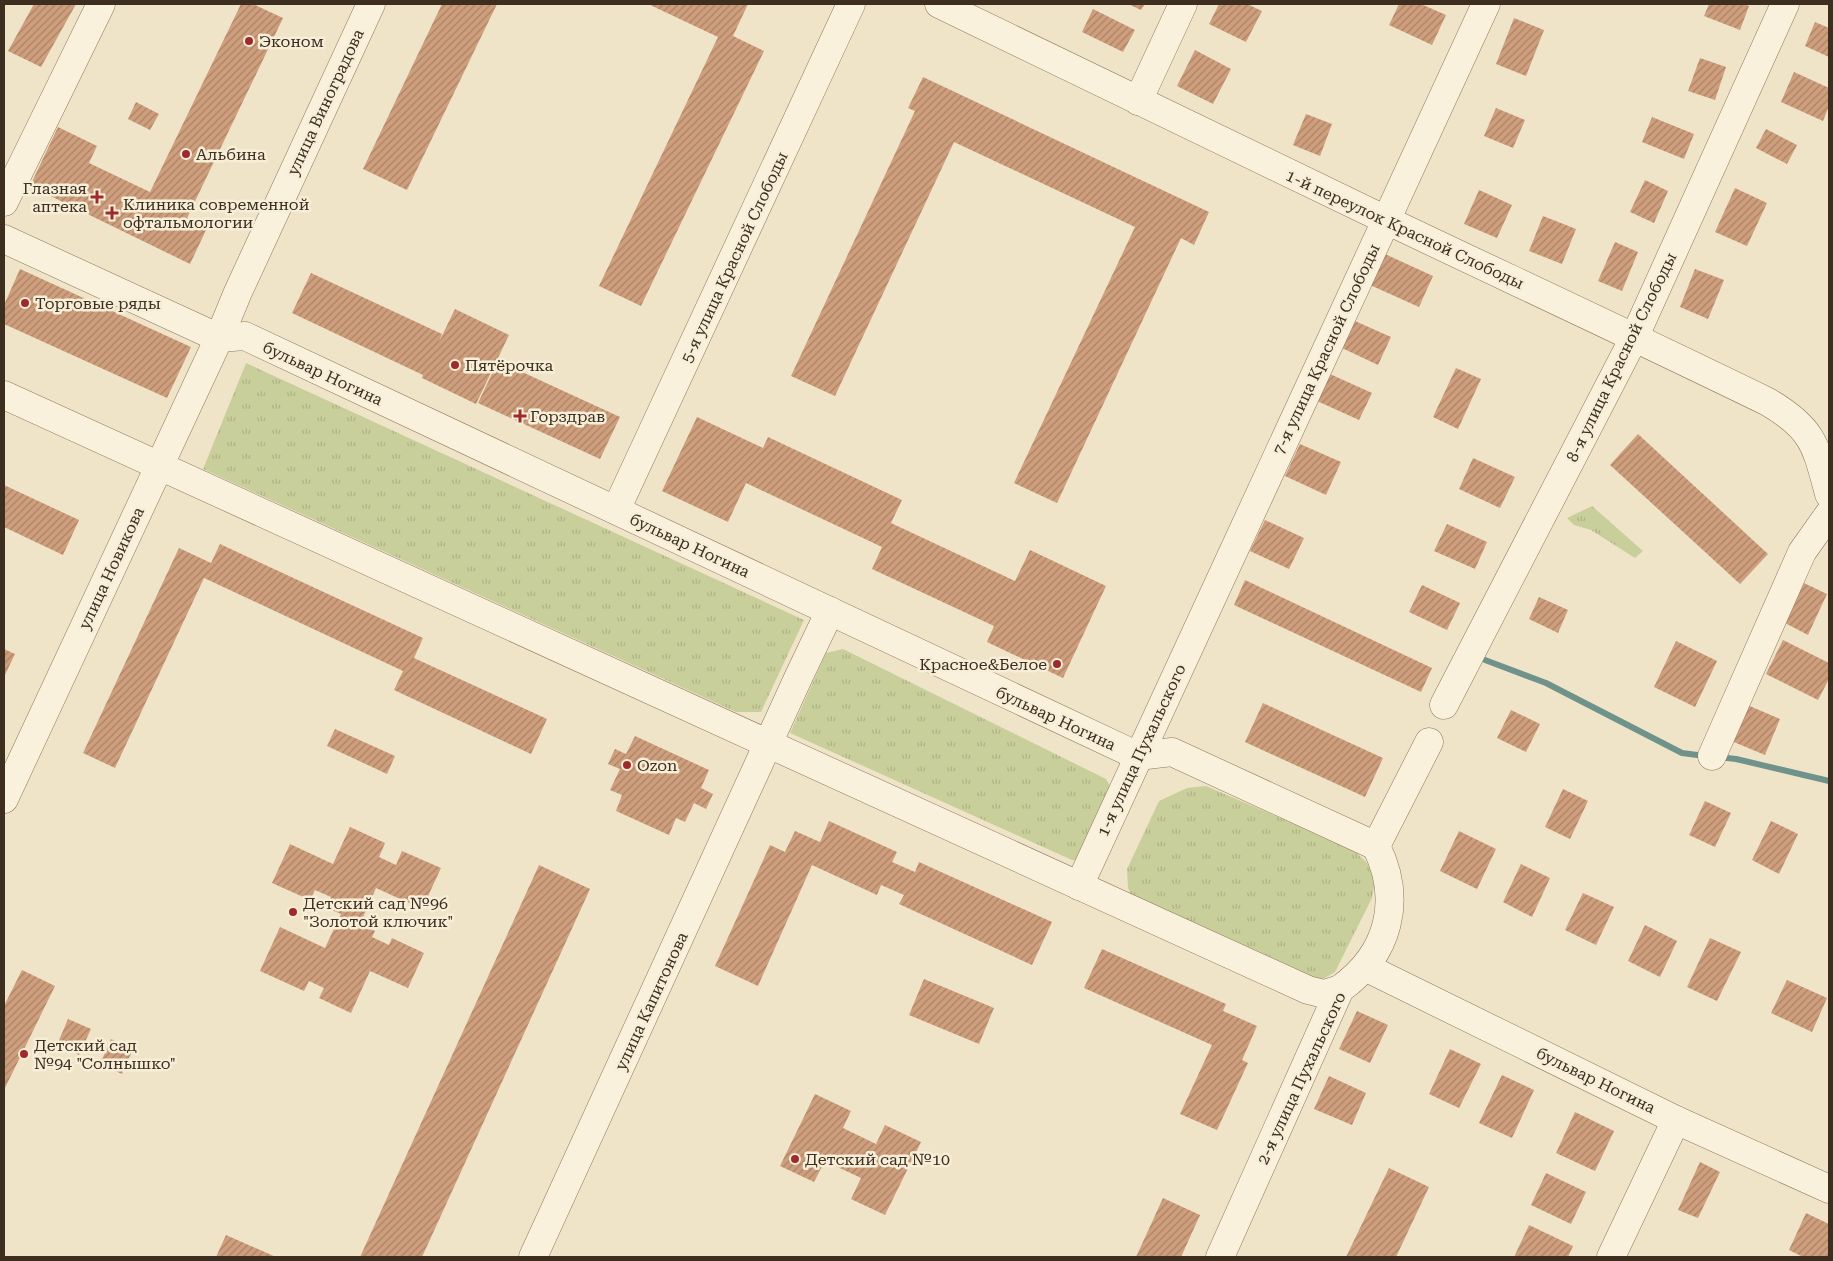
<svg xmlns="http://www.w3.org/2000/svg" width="1833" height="1261" viewBox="0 0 1833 1261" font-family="'Roboto Serif',serif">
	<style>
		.park { fill: url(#park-tufts) }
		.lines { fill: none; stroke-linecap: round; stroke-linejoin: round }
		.stream { stroke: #6f938a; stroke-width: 6 }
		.building { fill: url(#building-hatch) }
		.minor-casing { stroke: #8d765c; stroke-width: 29 }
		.minor { stroke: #faf1dc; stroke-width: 28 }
		.poi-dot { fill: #9e2a2b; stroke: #f7eed8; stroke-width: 2 }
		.labels { text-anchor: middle; stroke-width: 5; stroke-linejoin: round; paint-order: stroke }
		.poi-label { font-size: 16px; fill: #3d2e20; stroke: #f7eed8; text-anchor: start }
		.street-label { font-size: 16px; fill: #3d2e20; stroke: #f7eed8 }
	</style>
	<defs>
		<pattern id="park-tufts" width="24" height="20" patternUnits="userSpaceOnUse" patternTransform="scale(1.25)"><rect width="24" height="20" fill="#c9cf9b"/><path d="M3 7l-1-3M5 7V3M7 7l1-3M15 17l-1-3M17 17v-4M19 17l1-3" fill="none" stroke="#aeb285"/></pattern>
		<pattern id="building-hatch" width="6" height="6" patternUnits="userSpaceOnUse" patternTransform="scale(1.25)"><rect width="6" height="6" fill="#cf9f7d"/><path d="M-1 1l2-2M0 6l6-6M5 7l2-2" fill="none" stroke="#a98266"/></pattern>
	</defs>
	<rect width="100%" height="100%" fill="#f0e4c8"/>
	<g class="park">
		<polygon points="246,363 804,620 761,712 736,712 203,469"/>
		<polygon points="1592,506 1643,551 1635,558 1591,530 1574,525 1567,518"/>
		<polygon points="843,649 1106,779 1119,802 1089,861 1072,860 790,733 826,653"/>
		<polygon points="1206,786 1353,849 1367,863 1376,877 1372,898 1335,972 1323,979 1302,981 1133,899 1128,888 1127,869 1159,801 1187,788"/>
	</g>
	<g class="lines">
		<g class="stream">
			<polyline points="1485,660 1546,683 1682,753 1705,756"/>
			<polyline points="1718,757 1736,759 1829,781"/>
		</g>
	</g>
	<g class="building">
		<polygon points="34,4 76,4 41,67 8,51"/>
		<polygon points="241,4 253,4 283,18 187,218 207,228 190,264 30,186 58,127 97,146 89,163 150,192"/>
		<polygon points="442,4 497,4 407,190 363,169"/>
		<polygon points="648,4 748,4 733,36 764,51 641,306 599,286 718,37"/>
		<polygon points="1128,4 1145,4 1141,10"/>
		<polygon points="1219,4 1247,4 1262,11 1246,42 1209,24"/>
		<polygon points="1399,4 1421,4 1446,15 1432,45 1389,25"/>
		<polygon points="1709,4 1744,4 1749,6 1740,30 1704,16"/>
		<polygon points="1093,9 1135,30 1123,52 1082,32"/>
		<polygon points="1514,18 1544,30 1526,76 1496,64"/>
		<polygon points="1815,22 1829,28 1829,57 1805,46"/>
		<polygon points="1195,50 1231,69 1213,104 1177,86"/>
		<polygon points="1700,58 1726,67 1715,100 1688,91"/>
		<polygon points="1794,72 1829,88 1829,106 1823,121 1781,102"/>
		<polygon points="923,77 1209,212 1194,245 1181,238 1057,503 1014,483 1135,227 954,142 835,396 791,376 915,111 908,108"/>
		<polygon points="136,102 159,114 150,130 128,119"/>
		<polygon points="1496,108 1525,120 1513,148 1484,136"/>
		<polygon points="1306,114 1332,124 1320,156 1293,145"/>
		<polygon points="1652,117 1694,134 1684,159 1642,142"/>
		<polygon points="1766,129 1797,145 1787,164 1756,148"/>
		<polygon points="1645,180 1668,191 1654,223 1630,212"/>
		<polygon points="1735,188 1767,203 1747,246 1715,232"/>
		<polygon points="1479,190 1512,205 1497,238 1464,224"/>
		<polygon points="1543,216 1576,229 1562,264 1529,251"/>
		<polygon points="1615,242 1638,252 1622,291 1598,281"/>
		<polygon points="1385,254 1433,276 1419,307 1370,285"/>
		<polygon points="20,269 191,347 167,398 4,324 4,305"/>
		<polygon points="1695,269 1724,280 1708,319 1680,307"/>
		<polygon points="311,273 442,334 439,342 455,309 509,335 476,404 422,378 423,375 292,313"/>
		<polygon points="1355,321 1391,337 1378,365 1342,348"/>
		<polygon points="498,361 620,417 600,459 478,403"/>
		<polygon points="1456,368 1481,379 1458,429 1433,417"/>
		<polygon points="1330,374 1372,393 1359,420 1317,401"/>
		<polygon points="697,417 763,448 768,437 902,500 891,523 1015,581 1030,550 1106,586 1063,678 987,642 994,626 872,569 882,547 746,483 728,522 662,491"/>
		<polygon points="1638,434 1768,554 1740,584 1610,465"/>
		<polygon points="1300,444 1341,462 1326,495 1285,476"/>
		<polygon points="1473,458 1515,477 1500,508 1459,489"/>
		<polygon points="4,485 79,520 63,555 4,527"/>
		<polygon points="1265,520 1304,538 1289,569 1250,551"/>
		<polygon points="1447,524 1487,542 1475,569 1434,551"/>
		<polygon points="220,544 423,638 414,658 547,719 531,754 394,690 403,671 204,578 115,768 83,753 179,548 211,563"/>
		<polygon points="1245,580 1432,668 1421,692 1234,605"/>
		<polygon points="1804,583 1827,594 1808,635 1785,623"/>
		<polygon points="1422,585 1460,603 1447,630 1409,612"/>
		<polygon points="1539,597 1568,610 1558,633 1529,619"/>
		<polygon points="1783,640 1829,663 1829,679 1818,700 1766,674"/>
		<polygon points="1676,641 1717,661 1695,707 1654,687"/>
		<polygon points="4,649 15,654 4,677"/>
		<polygon points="1263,703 1383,758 1365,797 1245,742"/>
		<polygon points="1745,704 1780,719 1765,755 1729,740"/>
		<polygon points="1511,710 1540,724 1526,752 1497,738"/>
		<polygon points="335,729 395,756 387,774 327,746"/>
		<polygon points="635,736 709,770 701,788 713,794 706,809 694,803 685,822 676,818 669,835 616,811 622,795 610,790 620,769 608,764 615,749 626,754"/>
		<polygon points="1563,789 1588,801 1570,839 1545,827"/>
		<polygon points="1705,801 1731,813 1715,847 1689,835"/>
		<polygon points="829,821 897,852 892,862 915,872 919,862 1052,922 1032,965 899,904 904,895 881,885 877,895 812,865 758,986 715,966 770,845 785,852 795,831 820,842"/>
		<polygon points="1771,821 1798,834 1779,874 1752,860"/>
		<polygon points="350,827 385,843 379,857 396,865 402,851 441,868 422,909 376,888 360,924 375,931 372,937 389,945 392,938 424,953 408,988 370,971 351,1013 319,998 324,988 309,981 304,991 260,971 280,927 325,948 341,914 327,908 331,897 315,890 310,900 272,883 290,844 333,864"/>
		<polygon points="1459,831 1496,849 1477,889 1440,871"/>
		<polygon points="1521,864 1550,878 1532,917 1503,902"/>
		<polygon points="539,865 590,889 422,1257 360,1257"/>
		<polygon points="1583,893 1614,907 1596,945 1565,930"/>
		<polygon points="1645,925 1677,941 1660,977 1628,961"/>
		<polygon points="1710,938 1741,952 1717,1001 1687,987"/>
		<polygon points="1102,949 1226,1004 1223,1011 1257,1026 1242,1060 1248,1063 1217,1130 1180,1114 1212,1045 1084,988"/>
		<polygon points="22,970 55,986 4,1090 4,1006"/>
		<polygon points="924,979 994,1008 979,1044 909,1015"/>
		<polygon points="1787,980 1827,998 1812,1032 1771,1013"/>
		<polygon points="1357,1011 1388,1025 1370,1063 1339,1049"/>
		<polygon points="68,1019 91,1029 79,1055 57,1045"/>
		<polygon points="111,1039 133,1049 122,1074 100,1064"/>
		<polygon points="1450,1049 1481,1064 1459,1108 1429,1094"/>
		<polygon points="1502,1075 1534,1090 1512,1138 1479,1123"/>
		<polygon points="1329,1076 1366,1093 1352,1125 1314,1109"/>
		<polygon points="815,1094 851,1111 843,1128 876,1144 885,1125 921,1142 885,1215 851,1199 861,1178 825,1161 814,1182 780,1166"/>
		<polygon points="1575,1112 1614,1131 1595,1171 1556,1153"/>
		<polygon points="1700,1162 1720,1172 1698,1218 1678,1210"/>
		<polygon points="1389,1168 1429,1187 1396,1257 1346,1257"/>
		<polygon points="1546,1173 1586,1192 1571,1224 1531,1205"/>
		<polygon points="1163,1198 1200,1215 1181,1257 1136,1257"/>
		<polygon points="1806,1213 1829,1224 1829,1257 1803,1257 1789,1250"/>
		<polygon points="1529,1225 1573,1246 1568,1257 1514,1257"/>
		<polygon points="226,1235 276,1257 216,1257"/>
	</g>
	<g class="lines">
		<g class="minor-casing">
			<g id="minor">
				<path d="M939,4C1087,76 1235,148 1384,219C1512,280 1641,340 1768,402C1814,429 1816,446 1829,494"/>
				<polyline points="1138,101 1183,4"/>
				<polyline points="4,202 101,4"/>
				<polyline points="4,239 219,338 245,336 1138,756 1172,752 1376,846"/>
				<polyline points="4,395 1308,990 1324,994 1340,989"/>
				<polyline points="616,510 851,4"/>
				<polyline points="1444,705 1635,336 1785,4"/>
				<polyline points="1712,756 1802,552 1829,514"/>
				<polyline points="4,799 219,338 238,292 371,4"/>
				<polyline points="1376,846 1429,742"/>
				<polyline points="1079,886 1486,4"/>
				<polyline points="1365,967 1676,1120 1829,1189"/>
				<polyline points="533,1257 799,676 830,611"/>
				<path d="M1220,1257L1340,989C1389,954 1403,900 1376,846"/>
				<polyline points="1611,1257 1676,1120"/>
			</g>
		</g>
		<use href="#minor" class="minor"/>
	</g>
	<g class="poi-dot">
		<circle cx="249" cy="41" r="5"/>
		<circle cx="186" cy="154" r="5"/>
		<path d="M94.5 189.5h5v5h5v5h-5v5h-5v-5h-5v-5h5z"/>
		<path d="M109.5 205.5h5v5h5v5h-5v5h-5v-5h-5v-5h5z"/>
		<circle cx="25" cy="303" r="5"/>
		<circle cx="455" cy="365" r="5"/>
		<path d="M517.5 408.5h5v5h5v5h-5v5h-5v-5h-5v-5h5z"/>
		<circle cx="1057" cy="664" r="5"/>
		<circle cx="627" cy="765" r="5"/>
		<circle cx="293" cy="912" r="5"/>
		<circle cx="24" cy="1054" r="5"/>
		<circle cx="795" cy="1159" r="5"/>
	</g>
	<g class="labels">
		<g class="poi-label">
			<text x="259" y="47">Эконом</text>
			<text x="196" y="160">Альбина</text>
			<text x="87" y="194" text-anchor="end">Глазная<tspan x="87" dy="18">аптека</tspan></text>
			<text x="123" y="210">Клиника современной<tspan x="123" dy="18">офтальмологии</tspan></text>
			<text x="35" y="309">Торговые ряды</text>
			<text x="465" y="371">Пятёрочка</text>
			<text x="530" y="422">Горздрав</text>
			<text x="1047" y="670" text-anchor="end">Красное&amp;Белое</text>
			<text x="637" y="771">Ozon</text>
			<text x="303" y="909">Детский сад №96<tspan x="303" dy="18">"Золотой ключик"</tspan></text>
			<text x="34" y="1051">Детский сад<tspan x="34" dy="18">№94 "Солнышко"</tspan></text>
			<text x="805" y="1165">Детский сад №10</text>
		</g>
		<g class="street-label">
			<text transform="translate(325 102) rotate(-65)" y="6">улица Виноградова</text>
			<text transform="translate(1405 229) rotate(25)" y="6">1-й переулок Красной Слободы</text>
			<text transform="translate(734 257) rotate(-65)" y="6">5-я улица Красной Слободы</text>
			<text transform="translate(1326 349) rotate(-65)" y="6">7-я улица Красной Слободы</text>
			<text transform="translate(1621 357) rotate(-64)" y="6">8-я улица Красной Слободы</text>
			<text transform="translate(323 373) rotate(25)" y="6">бульвар Ногина</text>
			<text transform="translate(690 545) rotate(25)" y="6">бульвар Ногина</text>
			<text transform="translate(111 568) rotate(-65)" y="6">улица Новикова</text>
			<text transform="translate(1056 718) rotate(25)" y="6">бульвар Ногина</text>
			<text transform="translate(1141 750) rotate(-65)" y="6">1-я улица Пухальского</text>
			<text transform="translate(651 1001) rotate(-65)" y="6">улица Капитонова</text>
			<text transform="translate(1301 1078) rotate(-65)" y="6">2-я улица Пухальского</text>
			<text transform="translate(1596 1080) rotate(26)" y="6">бульвар Ногина</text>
		</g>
	</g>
	<rect width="1833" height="1261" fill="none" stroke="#3d2e20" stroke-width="10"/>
</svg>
